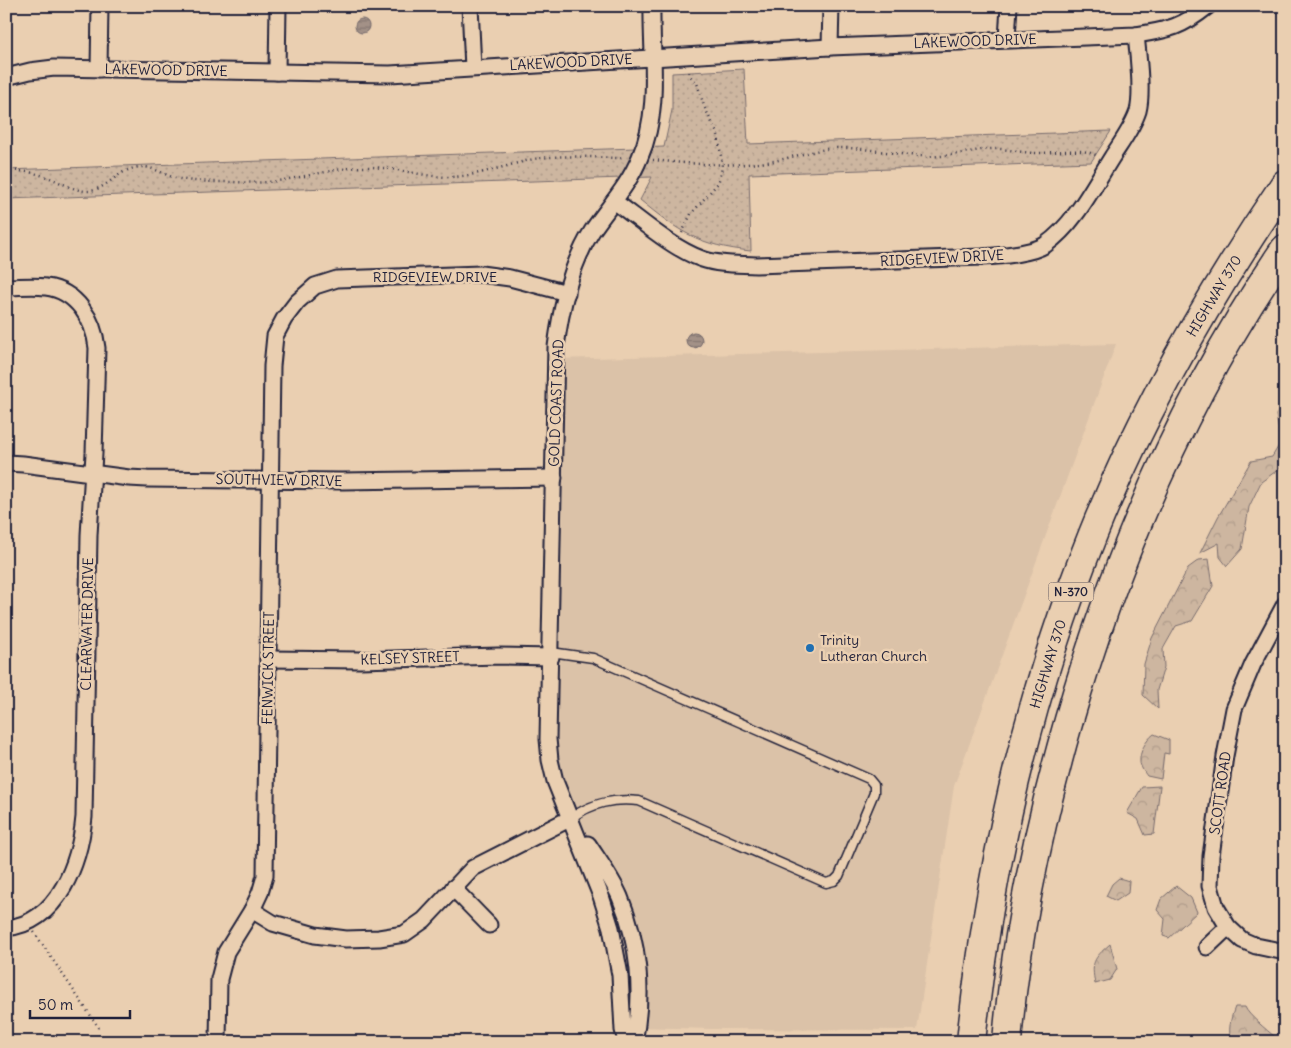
<svg xmlns="http://www.w3.org/2000/svg" width="1291" height="1048" viewBox="0 0 1291 1048" font-family="Delius,sans-serif">
	<style>
		.built { fill: #dbc2a8 }
		.grass { fill: url(#grass-dots); stroke: #786c6e }
		.forest { fill: url(#forest-crowns); stroke: #786c6e }
		.water { fill: url(#water-rules); stroke: #6f6569 }
		.lines { fill: none; stroke-linecap: round; stroke-linejoin: round }
		.lane-casing { stroke: #22223b; stroke-width: 11 }
		.street-casing { stroke: #22223b; stroke-width: 19 }
		.highway-casing { stroke: #22223b; stroke-width: 31 }
		.path { stroke: #22223b; stroke-width: 2.5; stroke-dasharray: 1 4; stroke-linecap: butt }
		.lane { stroke: #eacfb1; stroke-width: 8 }
		.street { stroke: #eacfb1; stroke-width: 15 }
		.highway { stroke: #eacfb1; stroke-width: 28 }
		.poi-dot { fill: #1f6fb2; stroke: #eacfb1; stroke-width: 2 }
		.labels { text-anchor: middle; stroke-width: 5; stroke-linejoin: round; paint-order: stroke }
		.shield { fill: #eacfb1; stroke: #5e565e; stroke-width: 1 }
		.shield-label { font-size: 12px; font-weight: bold; fill: #22223b }
		.street-label { font-size: 14px; fill: #22223b; stroke: #eacfb1 }
		.poi-label { font-size: 14px; fill: #22223b; stroke: #eacfb1; text-anchor: start }
	</style>
	<defs>
		<pattern id="grass-dots" width="8" height="8" patternUnits="userSpaceOnUse" patternTransform="scale(1.25)"><rect width="8" height="8" fill="#cdb6a0"/><path d="M2 2h.1M6 6h.1" fill="none" stroke="#b09c8b" stroke-width="1.8" stroke-linecap="round"/></pattern>
		<pattern id="forest-crowns" width="20" height="18" patternUnits="userSpaceOnUse" patternTransform="scale(1.25)"><rect width="20" height="18" fill="#cdb6a0"/><path d="M2 6a3 3 0 1 1 6 0M12 15a3 3 0 1 1 6 0" fill="none" stroke="#b09c8b"/></pattern>
		<pattern id="water-rules" width="6" height="5" patternUnits="userSpaceOnUse" patternTransform="scale(1.25)"><rect width="6" height="5" fill="#a39187"/><path d="M0 2.5h6" fill="none" stroke="#847670"/></pattern>
	</defs>
	<rect width="100%" height="100%" fill="#eacfb1"/>
	<filter id="ink" filterUnits="userSpaceOnUse"><feTurbulence type="fractalNoise" baseFrequency=".02" numOctaves="2"/><feDisplacementMap in="SourceGraphic" scale="10" xChannelSelector="R" yChannelSelector="G"/><feConvolveMatrix kernelMatrix="1 2 1 2 8 2 1 2 1" color-interpolation-filters="sRGB"/></filter>
	<g filter="url(#ink)">
		<polygon class="built" points="1116,344 954,786 917,1030 712,1029 637,1027 627,918 571,818 555,781 555,359"/>
		<path class="grass" d="M744,69L748,144L1111,131L1091,162L749,174L751,251C700,246 679,232 640,200L652,177L6,199V170L664,147L672,110V73Z"/>
		<g class="forest">
			<polygon points="1285,399 1285,461 1279,469 1261,482 1249,507 1242,549 1227,566 1220,557 1219,543 1200,553 1218,517 1251,461 1272,457 1281,442 1276,415"/>
			<polygon points="1209,559 1213,586 1192,621 1176,626 1163,649 1164,667 1157,690 1158,709 1143,695 1144,664 1152,638 1188,568 1199,560"/>
			<path d="M1154,734L1169,740V754L1164,753L1161,779L1147,776C1144,772 1140,766 1140,762C1139,752 1146,740 1154,734Z"/>
			<polygon points="1285,742 1285,821 1278,803"/>
			<polygon points="1160,786 1154,834 1145,835 1138,819 1127,813 1142,787"/>
			<polygon points="1119,878 1129,881 1128,893 1116,901 1106,896 1112,884"/>
			<polygon points="1176,886 1191,898 1197,912 1169,938 1163,936 1165,919 1157,910 1161,899"/>
			<path d="M1110,944L1117,969L1110,980L1095,984C1091,962 1093,959 1110,944Z"/>
			<path d="M1235,1007H1245C1248,1015 1267,1030 1275,1037L1273,1042H1232C1227,1032 1231,1017 1235,1007Z"/>
		</g>
		<g class="water">
			<circle cx="362" cy="26" r="7"/>
			<circle cx="694" cy="340" r="8"/>
		</g>
		<g class="lines">
			<g class="lane-casing">
				<path id="lane" d="M551,652L593,658L869,779L874,785V793L839,876L834,881L826,883L639,801C613,798 592,803 571,818"/>
			</g>
			<g class="street-casing">
				<g id="street">
					<polyline points="470,6 473,68"/>
					<polyline points="1007,39 1009,6"/>
					<polyline points="830,47 831,6"/>
					<polyline points="99,69 100,6"/>
					<polyline points="277,72 278,6"/>
					<path d="M6,77L30,71L54,68L390,74L830,47L1136,35C1169,30 1182,27 1208,6"/>
					<path d="M614,201C639,219 673,249 702,259C719,265 738,264 756,265L982,257C999,256 1031,254 1045,245C1075,224 1093,187 1112,157C1121,143 1133,127 1138,111C1143,92 1138,55 1136,35"/>
					<path d="M6,287C19,287 33,285 46,287C77,291 94,320 97,348L94,453L89,535L84,817C80,861 59,923 6,928"/>
					<polyline points="6,463 23,464 129,478 147,479 342,481 554,478"/>
					<polyline points="1285,604 1253,664 1234,709 1225,756 1211,856 1210,886 1216,907 1228,927 1242,940 1256,946 1285,952"/>
					<polyline points="268,659 360,660 498,656 551,657"/>
					<path d="M588,844C599,861 612,878 620,897C639,943 644,994 634,1042"/>
					<polyline points="453,888 489,925"/>
					<polyline points="252,910 273,923 315,935 346,939 379,938 404,934 424,920 473,868 571,818"/>
					<polyline points="1207,947 1228,927"/>
					<polyline points="218,1042 219,979 226,952 252,910 260,893 265,876 272,366 275,336 284,319 297,302 315,286 337,279 481,274 510,278 567,293"/>
					<path d="M626,1042L623,1030L620,975L611,928L601,896L555,781L550,760L548,739L556,347C561,308 571,264 592,231C609,206 629,185 640,157C661,109 651,57 652,6"/>
				</g>
			</g>
			<g class="highway-casing">
				<g id="highway">
					<path d="M971,1042C989,868 1028,696 1093,534C1143,410 1210,294 1285,184"/>
					<path d="M1007,1042C1016,932 1039,825 1069,720C1117,553 1187,392 1285,249"/>
				</g>
			</g>
			<g class="path">
				<path d="M653,160C690,164 730,167 767,162C791,159 813,149 838,148C873,147 904,158 940,156C960,155 980,148 1000,149C1013,150 1025,153 1038,153C1058,153 1079,146 1098,156"/>
				<path d="M6,171C18,170 32,172 44,176C58,180 71,190 86,191C107,192 118,166 144,167C157,168 167,177 180,179C196,182 215,182 232,182C251,183 271,183 289,179C314,175 338,168 363,167C393,166 420,177 450,177C479,176 506,165 534,159C564,154 595,158 625,158"/>
				<polyline points="682,233 691,214 718,183 721,174 722,163 718,135 704,106 697,83 690,76 688,69"/>
				<polyline points="34,932 99,1028"/>
			</g>
			<use href="#lane" class="lane"/>
			<use href="#street" class="street"/>
			<use href="#highway" class="highway"/>
		</g>
	</g>
	<circle class="poi-dot" cx="810" cy="648" r="5"/>
	<g class="labels">
		<rect class="shield" x="1048.5" y="582.5" width="45" height="19" rx="4"/>
		<g class="shield-label">
			<text x="1071" y="596">N-370</text>
		</g>
		<g class="street-label">
			<text transform="translate(975 41) rotate(-2)" y="5">LAKEWOOD DRIVE</text>
			<text transform="translate(571 62) rotate(-3)" y="5">LAKEWOOD DRIVE</text>
			<text transform="translate(166 70) rotate(1)" y="5">LAKEWOOD DRIVE</text>
			<text transform="translate(942 258) rotate(-3)" y="5">RIDGEVIEW DRIVE</text>
			<text x="435" y="282">RIDGEVIEW DRIVE</text>
			<text transform="translate(1214 296) rotate(-59)" y="5">HIGHWAY 370</text>
			<text transform="translate(556 403) rotate(-88)" y="5">GOLD COAST ROAD</text>
			<text transform="translate(279 480) rotate(1)" y="5">SOUTHVIEW DRIVE</text>
			<text transform="translate(87 624) rotate(-89)" y="5">CLEARWATER DRIVE</text>
			<text transform="translate(410 658) rotate(-2)" y="5">KELSEY STREET</text>
			<text transform="translate(1048 664) rotate(-73)" y="5">HIGHWAY 370</text>
			<text transform="translate(268 668) rotate(-89)" y="5">FENWICK STREET</text>
			<text transform="translate(1220 793) rotate(-82)" y="5">SCOTT ROAD</text>
		</g>
		<g class="poi-label">
			<text x="820" y="645">Trinity<tspan x="820" dy="16">Lutheran Church</tspan></text>
		</g>
	</g>
	<rect width="1291" height="1048" fill="none" stroke="#eacfb1" stroke-width="25"/>
	<rect x="12" y="12" width="1266" height="1023" fill="none" stroke="#22223b" stroke-width="2" filter="url(#ink)"/>
	<path d="M30 1010v8h100v-8" fill="none" stroke="#22223b" stroke-width="2.5"/>
	<text x="38" y="1010" font-size="15" fill="#22223b" stroke="#eacfb1" stroke-width="4" paint-order="stroke">50 m</text>
</svg>
